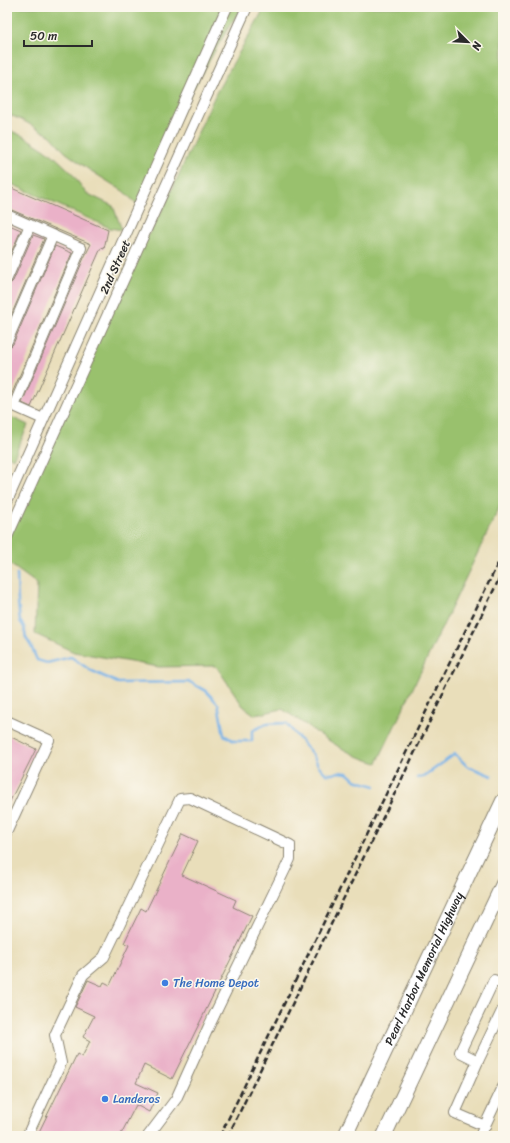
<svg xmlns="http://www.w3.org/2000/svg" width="510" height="1143" viewBox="0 0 510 1143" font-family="Sriracha,sans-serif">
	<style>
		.green { fill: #99c16d; stroke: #62764c }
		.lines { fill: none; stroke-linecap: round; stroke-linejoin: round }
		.stream { stroke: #76b1e7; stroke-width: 2.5 }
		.building { fill: #eab1c8 }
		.minor-casing { stroke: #8a8472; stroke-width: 12 }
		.highway-casing { stroke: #8a8472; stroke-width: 16 }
		.minor { stroke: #fff; stroke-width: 10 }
		.highway { stroke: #fff; stroke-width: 14 }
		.rail { stroke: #2b2b2b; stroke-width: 2.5; stroke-dasharray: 6 3; stroke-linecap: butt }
		.shop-dot { fill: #3f7fe0; stroke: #fbf7ec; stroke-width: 1.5 }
		.labels { text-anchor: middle; stroke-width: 3; stroke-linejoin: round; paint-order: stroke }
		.street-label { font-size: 12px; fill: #2b2b2b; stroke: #fbf7ec }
		.shop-label { font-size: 12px; fill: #366cbe; stroke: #fbf7ec; text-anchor: start }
	</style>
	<rect width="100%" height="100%" fill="#fbf7ec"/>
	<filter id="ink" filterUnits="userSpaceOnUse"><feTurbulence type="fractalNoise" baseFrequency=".025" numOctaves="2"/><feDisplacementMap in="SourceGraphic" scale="8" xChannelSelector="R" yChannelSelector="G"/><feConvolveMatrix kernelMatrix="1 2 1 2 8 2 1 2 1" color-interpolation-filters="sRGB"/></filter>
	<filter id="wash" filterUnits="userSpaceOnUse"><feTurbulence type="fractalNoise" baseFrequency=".012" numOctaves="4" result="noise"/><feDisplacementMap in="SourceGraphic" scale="16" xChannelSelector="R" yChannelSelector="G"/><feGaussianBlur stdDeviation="0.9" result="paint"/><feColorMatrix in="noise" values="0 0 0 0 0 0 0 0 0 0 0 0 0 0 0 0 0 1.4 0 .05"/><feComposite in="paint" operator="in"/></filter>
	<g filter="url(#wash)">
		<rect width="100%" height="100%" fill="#e9deba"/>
		<g class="green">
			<polygon points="7,7 242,7 227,30 189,96 137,204 123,191 88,169 65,152 51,136 22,120 7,114"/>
			<path d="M265,7H503V500L377,763C342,754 312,728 282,709L255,715L243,706L216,666L159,667L74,652L35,634L37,584L7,562V541L133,262L164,207L216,93Z"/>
			<polygon points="7,129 25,137 53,155 71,172 86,193 113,206 122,230 110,228 7,182"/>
			<polygon points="7,415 28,425 13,459 7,455"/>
		</g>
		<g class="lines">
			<g class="stream">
				<polyline points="17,574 18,602 20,621 24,627 26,638 31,646 37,660 47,663 71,657 90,670 118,683 190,682 206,691 218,704 224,735 234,741 252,741 252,731 266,724 286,723 313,755 318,765 326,774 333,774 338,772 347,773 355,780 375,786"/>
				<polyline points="417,778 426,775 455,754 467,766 492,776"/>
			</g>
		</g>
		<g id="blocks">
			<g class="building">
				<polygon points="7,186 108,230 104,249 101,248 31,407 22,403 84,258 91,244 7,208"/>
				<polygon points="7,224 21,230 7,262"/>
				<polygon points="33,235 44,239 7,325 7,284 11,283 13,281"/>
				<polygon points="55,246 72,253 10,398 7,396 7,347 11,346 13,344"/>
				<polygon points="7,735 36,749 7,807"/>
				<polygon points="183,834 198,841 182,875 236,900 233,907 252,916 172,1079 144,1065 136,1083 158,1093 149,1112 136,1105 120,1136 37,1136 77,1054 82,1057 90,1041 83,1037 94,1016 75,1007 78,1001 88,980 102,986 104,982 110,985 129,945 124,943 141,908 146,911"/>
			</g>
		</g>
	</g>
	<g filter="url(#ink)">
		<use href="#blocks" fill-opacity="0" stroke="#8a8472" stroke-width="1"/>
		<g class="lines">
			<g class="minor-casing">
				<g id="minor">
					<polyline points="7,215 81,248 14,406 43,419"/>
					<polyline points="7,278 30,225"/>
					<polyline points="7,341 53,235"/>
					<polyline points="7,501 227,7"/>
					<polyline points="7,537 247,7"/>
					<polyline points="7,721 49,740 7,831"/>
					<polyline points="478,1061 503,1009"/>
					<polyline points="485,1126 455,1113 478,1061 460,1052 494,980 503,984"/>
					<polyline points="27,1136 61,1063 55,1035 83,975 104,957 180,799 190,798 290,845 290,859 209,1026 176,1099 148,1136"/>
					<polyline points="480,1136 503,1087"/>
				</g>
			</g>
			<g class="highway-casing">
				<g id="highway">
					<path id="s1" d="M345,1136L503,801"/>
					<polyline points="384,1136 503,884"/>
				</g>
			</g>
			<use href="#minor" class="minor"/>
			<use href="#highway" class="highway"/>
			<g class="rail">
				<polyline points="220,1136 503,553"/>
				<polyline points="228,1136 503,571"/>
			</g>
		</g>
	</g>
	<g class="shop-dot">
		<circle cx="165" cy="983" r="4"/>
		<circle cx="105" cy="1099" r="4"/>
	</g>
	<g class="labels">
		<g class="street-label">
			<text transform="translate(115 267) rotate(-66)" y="4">2nd Street</text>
			<text dy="4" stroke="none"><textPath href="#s1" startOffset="185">Pearl Harbor Memorial Highway</textPath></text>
		</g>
		<g class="shop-label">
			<text x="173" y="987">The Home Depot</text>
			<text x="113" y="1103">Landeros</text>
		</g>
	</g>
	<rect width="510" height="1143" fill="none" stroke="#fbf7ec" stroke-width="24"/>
	<g transform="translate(468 42) rotate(114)" stroke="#fbf7ec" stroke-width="3" paint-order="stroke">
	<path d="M0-3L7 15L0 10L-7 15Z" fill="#2b2b2b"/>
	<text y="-6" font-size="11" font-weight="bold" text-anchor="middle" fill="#2b2b2b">N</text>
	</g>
	<path d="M24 40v6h68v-6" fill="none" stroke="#2b2b2b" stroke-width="2"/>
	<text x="30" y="40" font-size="12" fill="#2b2b2b" stroke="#fbf7ec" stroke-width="3" paint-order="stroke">50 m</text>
</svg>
